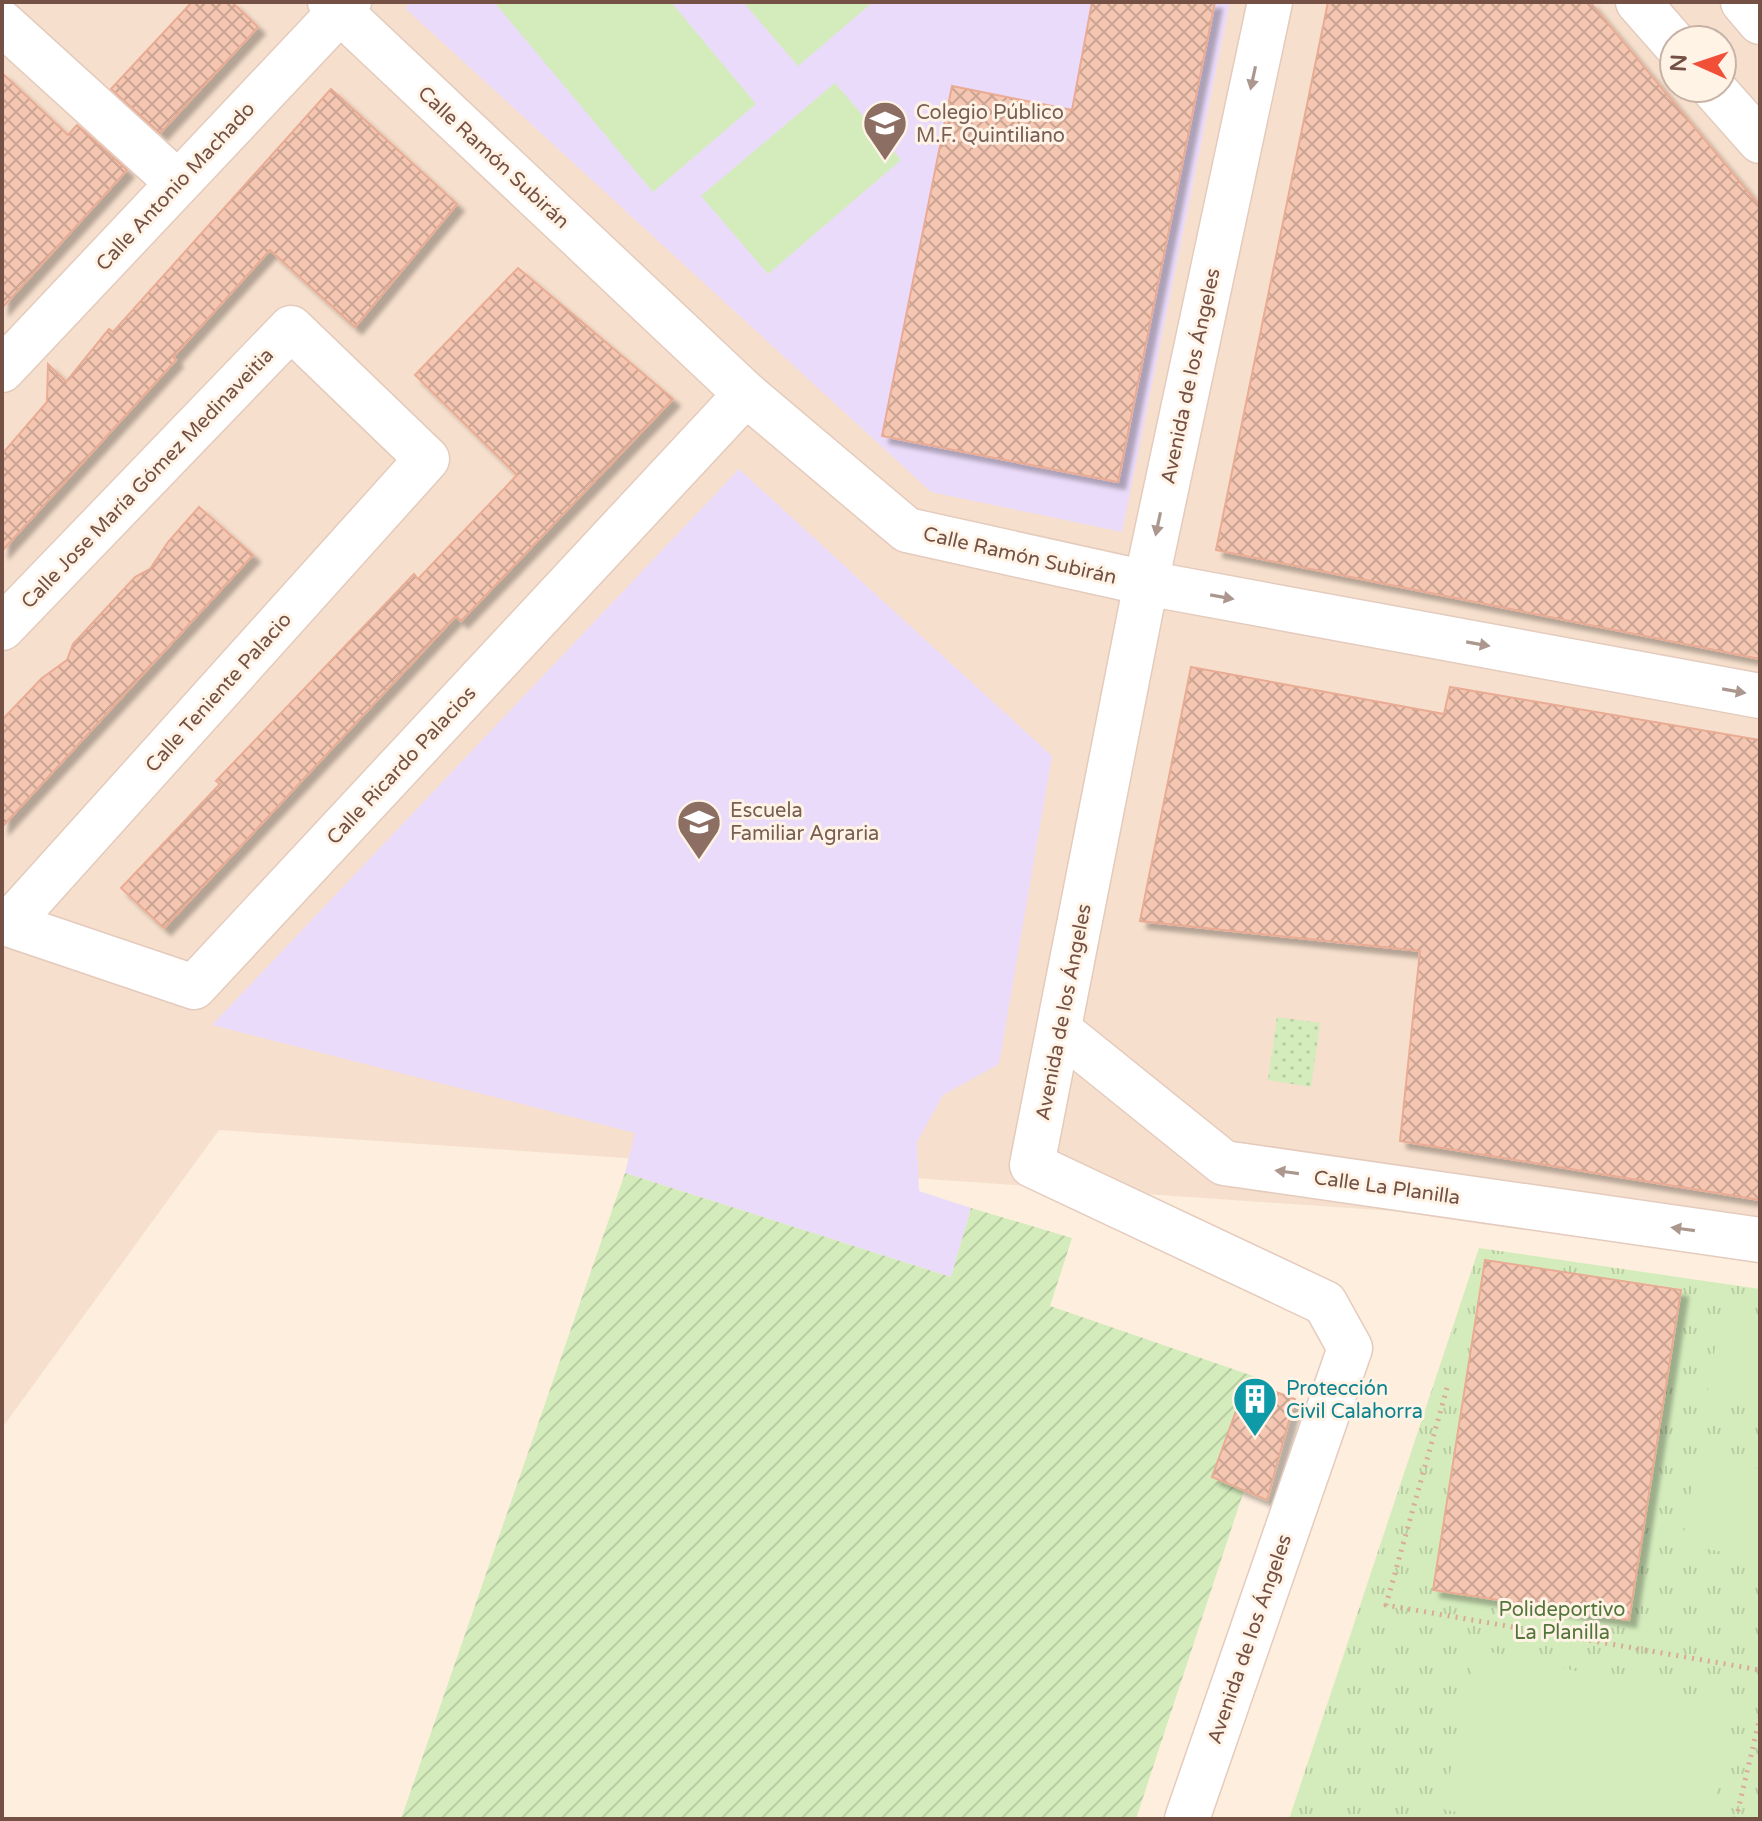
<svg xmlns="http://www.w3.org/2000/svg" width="1762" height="1821" viewBox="0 0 1762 1821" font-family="'Varela Round',sans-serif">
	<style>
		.residential { fill: #f6dfcc; fill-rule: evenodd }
		.education { fill: #ebdbfa }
		.grass { fill: url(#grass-dots) }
		.park { fill: url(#park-tufts) }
		.garden { fill: url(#garden-furrows) }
		.pitch { fill: #d4ecbc }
		.building { fill: url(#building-cross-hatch); stroke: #e9ab93; stroke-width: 2; filter: url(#shadow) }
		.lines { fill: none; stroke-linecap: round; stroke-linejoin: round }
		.street-casing { stroke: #e4cbbd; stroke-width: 47 }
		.path { stroke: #daaa97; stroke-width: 5; stroke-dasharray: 2 6; stroke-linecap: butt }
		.street { stroke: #fff; stroke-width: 44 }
		.oneway { fill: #ac978f }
		.labels { text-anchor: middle; stroke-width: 6; stroke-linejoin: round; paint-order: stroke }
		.education-label { font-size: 20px; fill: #785e54; stroke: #fff3e6; text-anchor: start }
		.street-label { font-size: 20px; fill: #755145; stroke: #fff3e6 }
		.culture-label { font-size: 20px; fill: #0d838f; stroke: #fff3e6; text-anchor: start }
		.park-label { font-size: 20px; fill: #52763a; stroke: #fff3e6 }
	</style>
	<defs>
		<pattern id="grass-dots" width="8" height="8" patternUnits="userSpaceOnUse" patternTransform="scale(2)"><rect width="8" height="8" fill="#d4ecbc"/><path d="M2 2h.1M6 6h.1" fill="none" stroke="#b9cca3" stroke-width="1.8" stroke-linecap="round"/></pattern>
		<pattern id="park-tufts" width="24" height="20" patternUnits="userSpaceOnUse" patternTransform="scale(2)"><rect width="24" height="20" fill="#d4ecbc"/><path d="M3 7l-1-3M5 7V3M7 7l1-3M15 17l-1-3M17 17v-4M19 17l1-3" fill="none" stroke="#b9cca3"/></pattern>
		<pattern id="garden-furrows" width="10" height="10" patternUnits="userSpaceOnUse" patternTransform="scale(2)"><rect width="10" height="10" fill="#d4ecbc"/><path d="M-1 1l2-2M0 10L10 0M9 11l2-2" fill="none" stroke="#b9cca3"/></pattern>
		<pattern id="building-cross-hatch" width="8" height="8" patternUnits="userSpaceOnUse" patternTransform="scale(2)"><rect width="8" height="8" fill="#f5c7b3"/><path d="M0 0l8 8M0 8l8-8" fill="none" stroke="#cba493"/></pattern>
		<filter id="shadow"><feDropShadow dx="7" dy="7" stdDeviation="2" flood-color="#0004"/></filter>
	</defs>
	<rect width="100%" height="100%" fill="#feeede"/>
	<path class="residential" d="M2,2H1760V1260L1407,1212L219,1130L2,1428ZM1674,40H1722V88H1674Z"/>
	<g class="education">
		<polygon points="411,2 1230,2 1122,532 931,492 405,8"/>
		<polygon points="739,469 1052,756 999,1064 943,1095 917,1142 919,1191 971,1208 951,1277 625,1173 635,1133 212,1025"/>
	</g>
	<polygon class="grass" points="1277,1017 1320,1023 1311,1087 1268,1080"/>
	<polygon class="park" points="1479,1248 1760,1289 1760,1819 1289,1819"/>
	<polygon class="garden" points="625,1173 951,1277 971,1208 1072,1238 1050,1306 1256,1377 1272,1405 1136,1819 401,1819"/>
	<g class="pitch">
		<polygon points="494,2 671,2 756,104 653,192"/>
		<polygon points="743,2 873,2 798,66"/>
		<polygon points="835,83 901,160 768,274 701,196"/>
		<polygon points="1721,1311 1760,1317 1760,1405 1707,1396"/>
		<polygon points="1696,1459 1760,1469 1760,1558 1682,1545"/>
		<polygon points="1477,1649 1734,1706 1710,1819 1490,1819 1442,1809"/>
	</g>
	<g class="building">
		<polygon points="192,2 232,2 258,27 160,133 111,89"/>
		<polygon points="1092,2 1215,2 1118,482 882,436 952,86 1072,110"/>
		<polygon points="1328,2 1590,2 1760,206 1760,659 1216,550"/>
		<polygon points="2,73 68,135 77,125 127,170 2,308"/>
		<polygon points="331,89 457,204 355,327 270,250 173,357 176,360 2,551 2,454 47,402 48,364 66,382 109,329 113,332"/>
		<polygon points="518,268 673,399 461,621 456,616 164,928 121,888 220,784 216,781 414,574 418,579 517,475 415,375"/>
		<polygon points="199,507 253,555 2,827 2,720 42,678 67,660 73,644 135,577 150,569 168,542"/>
		<polygon points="1191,667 1444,714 1450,687 1760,740 1760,1200 1400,1141 1420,951 1140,921"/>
		<polygon points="1485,1260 1681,1290 1629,1620 1433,1590"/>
		<polygon points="1247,1381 1295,1399 1267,1500 1212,1477"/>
	</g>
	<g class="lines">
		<g class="street-casing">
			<g id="street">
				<polyline points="330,2 746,394 907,530 1146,583 1760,696"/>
				<polyline points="1638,2 1674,43"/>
				<polyline points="1743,2 1760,22"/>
				<polyline points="2,23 177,182"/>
				<polyline points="1713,88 1760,141"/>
				<polyline points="2,370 349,2"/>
				<polyline points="2,628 291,328 427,459 9,924"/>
				<polyline points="2,922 194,987 746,394"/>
				<polyline points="1059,1030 1224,1163 1760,1240"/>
				<polyline points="1187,1819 1350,1348 1325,1303 1032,1165 1146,583 1270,2"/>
			</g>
		</g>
		<g class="path">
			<polyline points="1447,1388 1386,1605 1760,1670"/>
			<polyline points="1736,1819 1760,1717"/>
		</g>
		<use href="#street" class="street"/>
	</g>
	<defs><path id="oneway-solid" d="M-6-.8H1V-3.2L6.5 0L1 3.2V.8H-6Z" transform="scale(2)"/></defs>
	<g class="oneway">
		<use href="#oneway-solid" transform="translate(1253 78) rotate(102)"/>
		<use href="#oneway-solid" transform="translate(1158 524) rotate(102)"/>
		<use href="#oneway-solid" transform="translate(1222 597) rotate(10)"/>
		<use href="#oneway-solid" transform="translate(1478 644) rotate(10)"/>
		<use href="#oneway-solid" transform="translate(1734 691) rotate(10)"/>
		<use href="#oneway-solid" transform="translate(1287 1172) rotate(-172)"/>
		<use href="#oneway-solid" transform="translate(1683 1229) rotate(-172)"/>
	</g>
	<defs>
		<g id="school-pin" transform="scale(2.3)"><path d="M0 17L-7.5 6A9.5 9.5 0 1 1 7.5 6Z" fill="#8d6e63" stroke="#fff3e6"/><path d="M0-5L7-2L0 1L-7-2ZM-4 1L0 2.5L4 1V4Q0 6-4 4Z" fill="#fff"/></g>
		<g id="building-pin" transform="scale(2.3)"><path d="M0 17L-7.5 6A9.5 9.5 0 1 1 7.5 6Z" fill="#0f9aa8" stroke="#fff3e6"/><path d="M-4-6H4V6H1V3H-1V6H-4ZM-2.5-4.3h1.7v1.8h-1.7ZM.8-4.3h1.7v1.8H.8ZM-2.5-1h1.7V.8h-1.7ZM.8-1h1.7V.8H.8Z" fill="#fff"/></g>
	</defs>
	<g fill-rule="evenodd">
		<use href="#school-pin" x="885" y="123"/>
		<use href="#school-pin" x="699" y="822"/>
		<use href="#building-pin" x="1255" y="1399"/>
	</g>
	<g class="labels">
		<g class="education-label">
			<text x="916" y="119">Colegio Público<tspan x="916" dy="23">M.F. Quintiliano</tspan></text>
			<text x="730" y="817">Escuela<tspan x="730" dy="23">Familiar Agraria</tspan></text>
		</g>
		<g class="street-label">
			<text transform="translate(494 157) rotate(43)" y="7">Calle Ramón Subirán</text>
			<text transform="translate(175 186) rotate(-47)" y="7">Calle Antonio Machado</text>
			<text transform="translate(1190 376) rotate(-78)" y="7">Avenida de los Ángeles</text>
			<text transform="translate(147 478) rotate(-46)" y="7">Calle Jose María Gómez Medinaveitia</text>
			<text transform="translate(1020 555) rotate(13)" y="7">Calle Ramón Subirán</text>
			<text transform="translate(218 692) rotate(-48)" y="7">Calle Teniente Palacio</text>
			<text transform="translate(401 765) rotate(-47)" y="7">Calle Ricardo Palacios</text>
			<text transform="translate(1063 1012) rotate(-79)" y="7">Avenida de los Ángeles</text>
			<text transform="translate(1387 1187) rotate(8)" y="7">Calle La Planilla</text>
			<text transform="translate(1249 1639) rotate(-71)" y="7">Avenida de los Ángeles</text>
		</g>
		<g class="culture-label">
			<text x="1286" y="1395">Protección<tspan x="1286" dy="23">Civil Calahorra</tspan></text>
		</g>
		<g class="park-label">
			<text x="1562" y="1616">Polideportivo<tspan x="1562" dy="23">La Planilla</tspan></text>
		</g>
	</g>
	<rect width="1762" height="1821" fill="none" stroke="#755145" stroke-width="8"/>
	<g transform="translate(1698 64) rotate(273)"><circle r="38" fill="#fff3e6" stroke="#c8b2a6" stroke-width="2"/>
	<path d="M0-6L14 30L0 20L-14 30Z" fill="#f24f39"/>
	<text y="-12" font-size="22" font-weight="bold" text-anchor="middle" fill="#755145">N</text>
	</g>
</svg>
